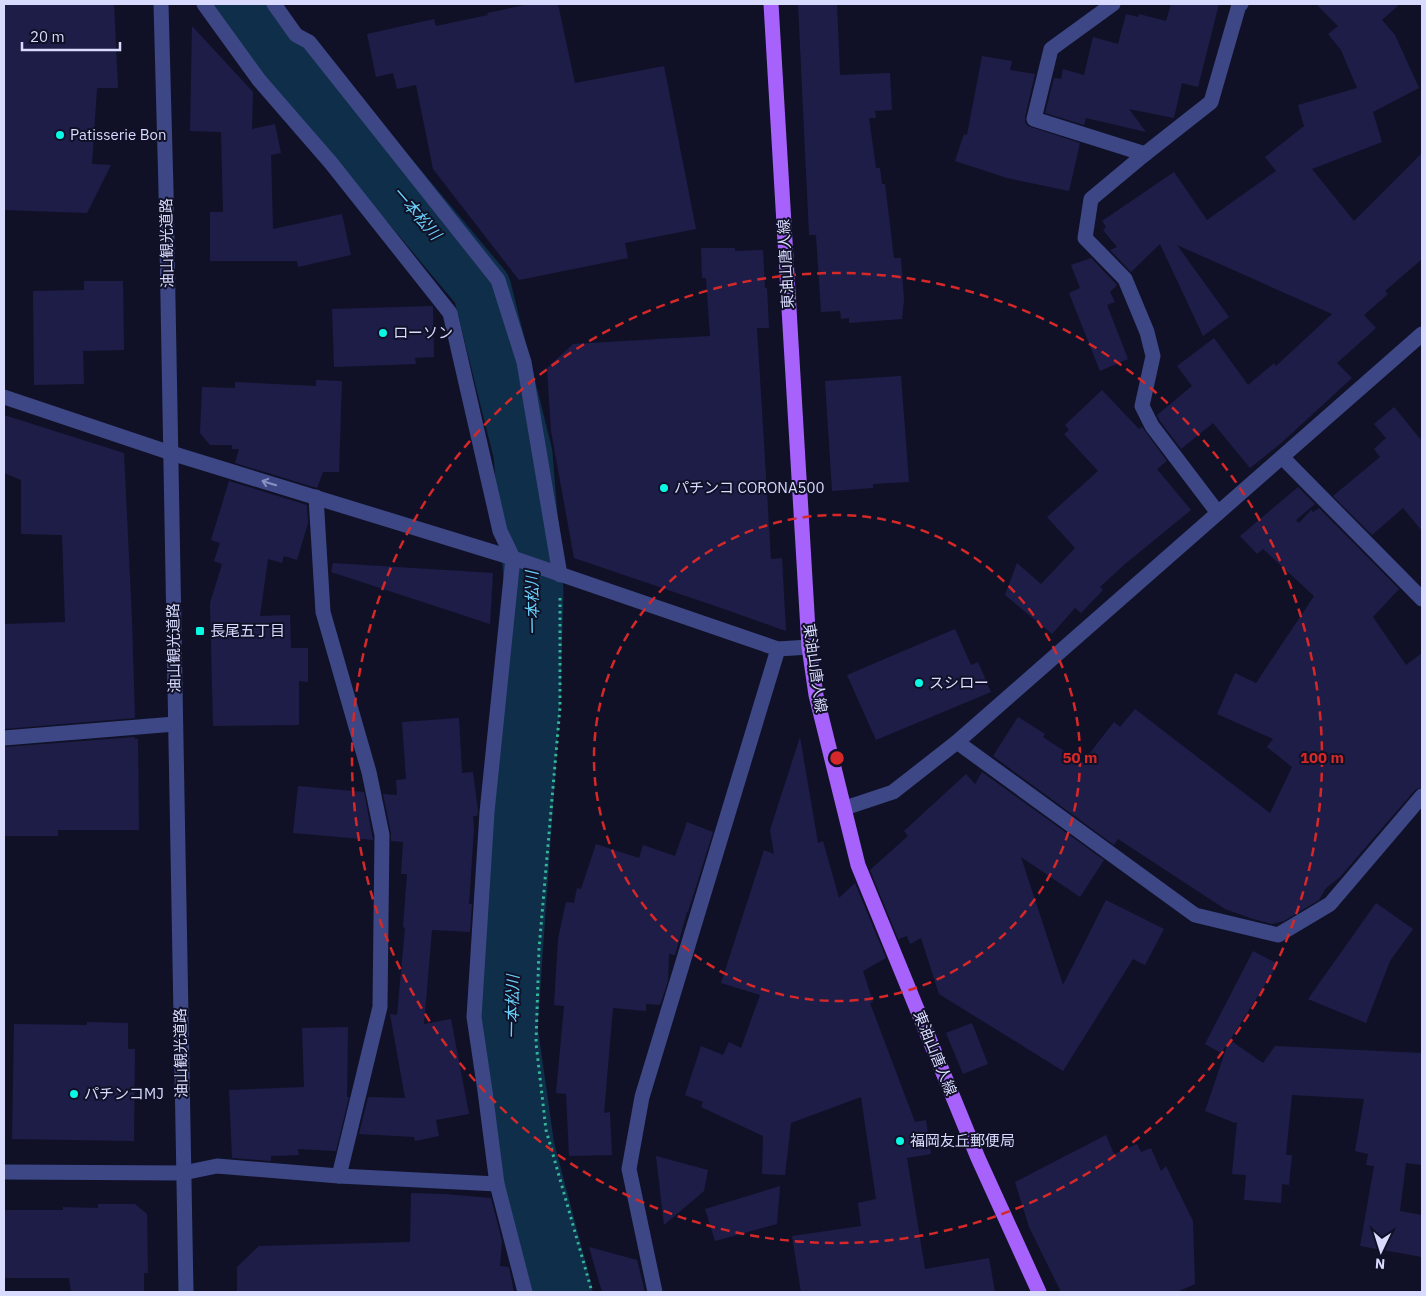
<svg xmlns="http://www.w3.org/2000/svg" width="1426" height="1296" viewBox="0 0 1426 1296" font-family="'IBM Plex Sans','Noto Sans JP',sans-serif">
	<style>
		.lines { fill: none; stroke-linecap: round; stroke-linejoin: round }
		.river { stroke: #0e2e49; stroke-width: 59 }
		.building { fill: #1e1d48 }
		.path { stroke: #33b797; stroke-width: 3; stroke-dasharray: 2.5 4; stroke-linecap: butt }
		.minor { stroke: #3d4785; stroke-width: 15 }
		.major { stroke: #a662fb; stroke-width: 15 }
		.oneway { stroke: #8a90c2 }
		.ring { fill: none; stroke: #d62828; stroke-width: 2.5; stroke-dasharray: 9 6 }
		.poi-dot { fill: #09f9e5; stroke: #101127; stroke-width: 2 }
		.labels { text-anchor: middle; stroke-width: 4; stroke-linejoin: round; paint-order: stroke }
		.poi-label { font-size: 15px; fill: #d8dafe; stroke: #101127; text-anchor: start }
		.street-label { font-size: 15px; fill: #d8dafe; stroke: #101127 }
		.water-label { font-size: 16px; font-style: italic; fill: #69d2fb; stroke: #101127 }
		.centre { fill: #d62828; stroke: #101127; stroke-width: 2.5 }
		.ring-label { font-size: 15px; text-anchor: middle; font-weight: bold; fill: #d62828; stroke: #101127; stroke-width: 4; stroke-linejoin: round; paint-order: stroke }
	</style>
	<rect width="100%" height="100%" fill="#101127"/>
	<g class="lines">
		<polyline class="river" points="237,4 348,129 482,289 523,454 534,591 531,697 508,1028 525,1148 563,1292"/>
	</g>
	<g class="building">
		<polygon points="4,4 114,4 118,88 97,88 92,164 111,165 87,213 4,210"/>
		<polygon points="530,4 558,4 575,83 664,66 696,229 625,243 628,258 519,280 433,169 416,85 397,89 393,73 376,77 367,34 434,19 436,26 488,15 487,13"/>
		<polygon points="798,4 837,4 840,75 890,73 892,110 875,111 876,118 869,118 876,168 880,168 882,184 885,184 894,258 901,258 904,300 902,319 849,323 849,318 841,319 840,311 821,312 816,235 809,235"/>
		<polygon points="1171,4 1219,4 1198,87 1182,83 1174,118 1129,109 1146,132 1086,118 1084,125 1045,113 1054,78 1061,79 1063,69 1084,75 1093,37 1118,44 1126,14 1138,17 1139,14 1166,21"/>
		<polygon points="1316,4 1400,4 1382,20 1395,35 1419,88 1373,112 1382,142 1312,169 1354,221 1422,153 1422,259 1385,291 1388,294 1364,315 1376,328 1337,363 1352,378 1280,444 1250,468 1213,423 1181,449 1160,421 1157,415 1192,386 1177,366 1214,338 1248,385 1274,363 1276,366 1332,314 1177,245 1229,317 1203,336 1160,244 1131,272 1110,250 1117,247 1103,230 1106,227 1102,221 1174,172 1207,220 1276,171 1265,157 1304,126 1298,105 1357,88 1341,50 1328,34 1338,26"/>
		<polygon points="192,26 253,92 252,129 275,124 281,153 271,155 273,229 342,214 351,255 298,267 297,261 210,261 210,212 223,212 221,132 190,131"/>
		<polygon points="982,56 1012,61 1010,70 1035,74 1025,117 1025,122 1028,126 1080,143 1069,191 1007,178 955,161 964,134 967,135"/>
		<polygon points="701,248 735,248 735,251 763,250 765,288 767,288 769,328 757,328 771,559 782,558 786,631 724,609 574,558 551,431 547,368 573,344 710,336 706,278 702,278"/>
		<polygon points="1091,258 1117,285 1110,292 1115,302 1107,305 1128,359 1100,371 1069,293 1080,288 1071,265"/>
		<polygon points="84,281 123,281 124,350 83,351 84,384 34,385 33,291 84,290"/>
		<polygon points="433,306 434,357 415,358 416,364 334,367 332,309"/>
		<polygon points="901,376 909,482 873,484 873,488 832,491 825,381"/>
		<polygon points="316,380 342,381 339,472 323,472 317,488 235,463 239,449 232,449 232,445 210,445 200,433 202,387 235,388 235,382 316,386"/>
		<polygon points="1102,390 1139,429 1142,427 1167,461 1157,469 1191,510 1125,564 1100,587 1103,590 1081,613 1075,608 1052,634 1005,595 1017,563 1041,584 1075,548 1047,517 1098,471 1064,434 1069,430 1065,425"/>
		<polygon points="1394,407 1422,441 1422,531 1403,508 1372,535 1333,496 1380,457 1374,449 1386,438 1374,424"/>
		<polygon points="4,415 124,453 132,620 135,718 4,729 4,624 65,622 62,535 21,534 21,480 4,473"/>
		<polygon points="229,481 307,505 308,523 297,560 284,556 282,563 268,559 260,616 290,615 291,648 308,648 308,682 299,681 299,725 213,726 210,603 222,564 214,561 220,543 211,540"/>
		<polygon points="1298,487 1315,504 1296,520 1299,523 1311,510 1313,512 1319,508 1399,589 1373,617 1406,665 1422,653 1422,787 1415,790 1340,877 1326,888 1319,900 1284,921 1272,924 1250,918 1225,909 1118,839 1114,845 993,756 1018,717 1045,734 1043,737 1082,763 1114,722 1120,727 1135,709 1270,813 1292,767 1267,747 1273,739 1217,714 1235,673 1256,683 1314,596 1263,549 1257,554 1240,536"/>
		<polygon points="333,563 493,573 490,624 331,572"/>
		<polygon points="955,629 971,665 978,662 991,692 876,740 847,675"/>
		<polygon points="459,718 462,773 473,772 478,811 477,816 473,816 474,828 469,904 472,904 470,932 432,930 424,1024 451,1019 469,1114 436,1120 439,1136 415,1141 414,1137 359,1134 368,1097 405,1098 390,1014 397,1015 405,928 403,927 407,874 401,874 403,842 391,841 391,833 383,794 397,795 396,780 406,779 402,722"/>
		<polygon points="135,737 135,739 138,739 139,830 58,830 58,836 4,836 4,747"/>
		<polygon points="800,737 818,843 823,841 839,898 855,883 886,958 863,971 873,1002 870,1003 915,1122 926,1120 931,1154 907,1158 925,1269 989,1258 995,1292 801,1292 792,1236 861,1226 858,1203 876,1199 861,1097 791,1123 785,1175 762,1174 763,1136 701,1107 703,1102 685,1095 701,1046 723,1055 729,1042 741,1048 760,995 721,983 764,850 774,854 770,830"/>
		<polygon points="982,772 1104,860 1080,897 1021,857 1063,985 1106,900 1164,929 1145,965 1133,959 1063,1071 939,994 921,938 910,944 907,936 898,939 870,870 908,836 904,831 966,774 975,784"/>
		<polygon points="298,786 364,792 373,840 293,833"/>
		<polygon points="687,822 713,832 688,912 687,912 675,955 669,954 668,981 660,1005 646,1004 646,1011 613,1008 604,1113 610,1112 612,1155 569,1156 566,1094 556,1093 564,1006 554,1005 558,939 566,902 574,903 577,888 581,889 596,844 639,858 643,845 675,856"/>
		<polygon points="1376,903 1413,929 1390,961 1366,1023 1308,999"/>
		<polygon points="1253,951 1278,964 1230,1040 1263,1063 1275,1046 1422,1053 1422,1165 1406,1163 1400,1211 1422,1215 1422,1257 1360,1246 1374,1166 1366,1165 1368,1154 1355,1151 1364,1099 1292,1095 1286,1155 1292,1155 1289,1185 1282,1184 1281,1203 1244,1200 1246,1175 1232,1174 1237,1122 1235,1123 1205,1111 1228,1043 1221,1053 1205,1044"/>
		<polygon points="87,1022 128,1023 128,1049 135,1049 134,1141 12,1139 14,1024 87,1025"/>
		<polygon points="972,1023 988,1064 963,1074 946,1033"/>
		<polygon points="348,1027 347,1097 349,1097 336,1151 298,1149 299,1155 271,1156 271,1161 232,1158 229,1090 304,1087 302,1028"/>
		<polygon points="1106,1135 1114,1154 1137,1144 1141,1152 1151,1148 1161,1171 1166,1166 1193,1221 1195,1284 1177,1292 1061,1292 1029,1227 1015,1182"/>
		<polygon points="656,1156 708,1170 704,1191 664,1225"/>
		<polygon points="780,1186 777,1224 715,1241 705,1209"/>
		<polygon points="411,1193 444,1194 491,1198 502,1241 500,1266 509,1267 514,1292 237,1292 237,1267 259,1246 410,1242"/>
		<polygon points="98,1204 135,1204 147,1214 148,1273 144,1273 144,1292 71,1292 69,1278 4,1278 4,1210 63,1210 63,1207 98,1208"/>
		<polygon points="589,1247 637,1260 645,1292 602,1292"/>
	</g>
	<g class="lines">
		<polyline class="path" points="560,598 560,707 539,949 536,1043 546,1130 592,1292"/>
		<g class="minor">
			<polyline points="161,4 166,190 186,1292"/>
			<polyline points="204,4 259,80 331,163 450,313 500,531 513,558 487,812 474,1017 485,1091 497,1184 525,1292"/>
			<polyline points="274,4 296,35 309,42 498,280 524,362 560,575"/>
			<polyline points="1113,4 1051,49 1034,119 1145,154"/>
			<polyline points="4,397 171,453 513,558 778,649 809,647"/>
			<polyline points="1282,457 1422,599"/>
			<polyline points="316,497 323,612 369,772 382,835 380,1007 339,1176"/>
			<polyline points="1218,513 1152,426 1142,406 1153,356 1147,332 1125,279 1085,238 1091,199 1145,154 1211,102 1239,5 1241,4"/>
			<polyline points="4,738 175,724"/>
			<polyline points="957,742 1195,915 1278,935 1330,904 1422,796"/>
			<polyline points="845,808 893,792 957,742 1422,334"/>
			<polyline points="4,1172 183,1173 217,1166 339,1176 497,1184"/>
			<polyline points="655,1292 629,1169 642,1097 778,649"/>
		</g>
		<polyline class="major" points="771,4 809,647 816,695 858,865 978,1158 1039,1292"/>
	</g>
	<defs><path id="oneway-shaft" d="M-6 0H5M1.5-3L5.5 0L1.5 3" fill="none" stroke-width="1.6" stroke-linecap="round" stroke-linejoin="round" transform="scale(1.25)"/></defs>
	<use class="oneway" href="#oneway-shaft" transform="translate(269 483) rotate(-163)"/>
	<g class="ring">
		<circle cx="837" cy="758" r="243"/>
		<circle cx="837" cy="758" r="485"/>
	</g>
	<g class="poi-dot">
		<circle cx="60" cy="135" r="5"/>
		<circle cx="383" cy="333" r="5"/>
		<circle cx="664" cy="488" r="5"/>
		<rect x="195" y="626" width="10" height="10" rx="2.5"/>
		<circle cx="919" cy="683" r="5"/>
		<circle cx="74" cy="1094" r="5"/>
		<circle cx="900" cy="1141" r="5"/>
	</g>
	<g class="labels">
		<g class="poi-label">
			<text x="70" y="140">Patisserie Bon</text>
			<text x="393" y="338">ローソン</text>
			<text x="674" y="493">パチンコ CORONA500</text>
			<text x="210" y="636">長尾五丁目</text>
			<text x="929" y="688">スシロー</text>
			<text x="84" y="1099">パチンコMJ</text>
			<text x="910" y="1146">福岡友丘郵便局</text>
		</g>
		<g class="street-label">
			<text transform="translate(167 243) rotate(-91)" y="5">油山観光道路</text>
			<text transform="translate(786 264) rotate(-93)" y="5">東油山唐人線</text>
			<text transform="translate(174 648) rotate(-91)" y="5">油山観光道路</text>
			<text transform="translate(815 668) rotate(82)" y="5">東油山唐人線</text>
			<text transform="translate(181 1053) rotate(-91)" y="5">油山観光道路</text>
			<text transform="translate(935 1053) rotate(68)" y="5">東油山唐人線</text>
		</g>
		<g class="water-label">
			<text transform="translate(417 213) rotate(49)" y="6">一本松川</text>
			<text transform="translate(532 603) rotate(-91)" y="6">一本松川</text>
			<text transform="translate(512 1007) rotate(-89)" y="6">一本松川</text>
		</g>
	</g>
	<circle cx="837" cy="758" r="8" class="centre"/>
	<g class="ring-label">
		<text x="1080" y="763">50 m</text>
		<text x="1322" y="763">100 m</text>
	</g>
	<rect width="1426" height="1296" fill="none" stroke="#d8dafe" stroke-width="10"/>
	<g transform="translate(1381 1251) rotate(184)" stroke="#101127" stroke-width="4" paint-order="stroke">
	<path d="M0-4L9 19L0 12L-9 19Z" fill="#d8dafe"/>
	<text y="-8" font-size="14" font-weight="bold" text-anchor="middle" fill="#d8dafe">N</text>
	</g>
	<path d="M22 42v8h98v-8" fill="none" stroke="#d8dafe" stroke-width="2.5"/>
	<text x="30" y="42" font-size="15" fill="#d8dafe" stroke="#101127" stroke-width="4" paint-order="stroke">20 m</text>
</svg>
